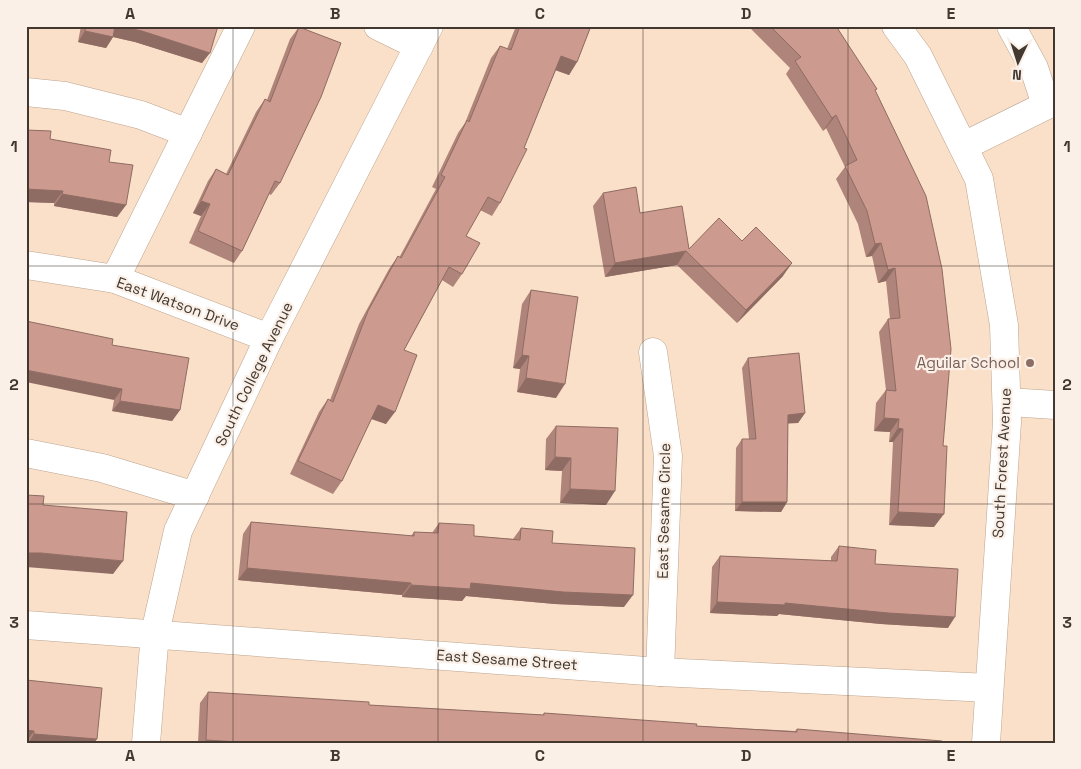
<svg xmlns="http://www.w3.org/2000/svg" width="1081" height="769" viewBox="0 0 1081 769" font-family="'Space Grotesk',sans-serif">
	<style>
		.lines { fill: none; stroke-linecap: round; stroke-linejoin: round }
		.minor-casing { stroke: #bda48e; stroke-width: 29 }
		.minor { stroke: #fff; stroke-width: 28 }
		.wall { fill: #af847a }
		.shaded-wall { fill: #8f6c63 }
		.building { fill: #cc9a8e; stroke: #8f6c63 }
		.grid { fill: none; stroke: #42382f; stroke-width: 1; stroke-opacity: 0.55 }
		.education-dot { fill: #8d6e63; stroke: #fbf0e7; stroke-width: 2 }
		.labels { text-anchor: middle; stroke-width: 4.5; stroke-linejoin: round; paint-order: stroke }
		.street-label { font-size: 15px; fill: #42382f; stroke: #fbf0e7 }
		.education-label { font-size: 15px; fill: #785e54; stroke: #fbf0e7; text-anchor: end }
		.neatline { fill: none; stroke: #42382f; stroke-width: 2 }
		.grid-label { font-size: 16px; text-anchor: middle; font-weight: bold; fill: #42382f }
	</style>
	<rect width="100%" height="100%" fill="#fae0c8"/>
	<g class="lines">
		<g class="minor-casing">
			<g id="minor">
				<polyline points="378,26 419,46"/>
				<polyline points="896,26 918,56 979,179 1004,325 1007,422 986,743"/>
				<polyline points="1011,26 1034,68 1046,105"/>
				<polyline points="26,92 65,96 141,115 188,133"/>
				<polyline points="964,146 1055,101"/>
				<polyline points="26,265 115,279 269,338"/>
				<polyline points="115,279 241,26"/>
				<polyline points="653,352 668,456 660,672"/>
				<polyline points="1007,402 1055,405"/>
				<polyline points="26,453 102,468 195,496"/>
				<polyline points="26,625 660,672 989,688"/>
				<polyline points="146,743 155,633 178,531 269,338 429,26"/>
			</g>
		</g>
		<use href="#minor" class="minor"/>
	</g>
	<g class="wall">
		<polygon points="81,26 218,26 202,63 135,42 113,37 106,48 78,42"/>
		<polygon points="516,26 591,26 577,62 569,75 556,70 500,203 492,216 480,210 466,236 462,274 453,287 442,280 404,350 386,424 371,419 342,481 333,494 290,474 319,412 328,399 330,400 359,324 389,269 398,256 399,258 436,189 432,187 458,133 465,123 491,58 500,46 507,49"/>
		<polygon points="748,26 836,26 875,91 934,527 889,525 893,442 889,442 890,432 874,431 876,403 886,390 879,332 888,319 890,319 886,281 878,283 872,256 866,257 858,224 836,179 845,167 826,128 823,131 786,74 790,68"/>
		<polygon points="299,27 280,183 271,195 269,194 242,251 234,263 189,243 201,216 193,213 208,181 216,169 226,174 256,112 265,99 267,100 290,39"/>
		<polygon points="26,130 109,162 126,205 117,217 54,206 54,203 26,202"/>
		<polygon points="603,193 640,213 689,249 742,241 783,276 737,323 677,265 605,277 593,206"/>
		<polygon points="531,290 556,398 517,392 520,369 513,368 522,304"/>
		<polygon points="112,345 180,410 172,421 112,411 114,400"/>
		<polygon points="748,358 805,413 798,423 788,423 787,502 781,512 735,511 736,448 742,439 749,439 742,368"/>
		<polygon points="556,426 606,505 560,503 562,471 545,470 546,439"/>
		<polygon points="251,522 411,536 414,532 432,533 439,523 474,536 513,539 521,528 552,543 624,607 555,604 466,596 462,601 402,597 402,595 238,580 243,534"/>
		<polygon points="839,546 875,564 948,628 881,624 779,614 777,616 710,613 712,567 720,556 831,561 831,557"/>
		<polygon points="26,680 97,739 94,743 26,743"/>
		<polygon points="208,692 369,705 543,715 544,713 696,726 795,731 797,729 942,743 198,743 200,703"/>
	</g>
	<g class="shaded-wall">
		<polygon points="115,26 142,31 210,53 202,63 135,42 113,37 106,48 78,42 85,31"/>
		<polygon points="561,56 577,62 569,75 552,69"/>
		<polygon points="836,115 826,128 823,131 832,118"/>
		<polygon points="26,189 63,191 54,203 26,202"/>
		<polygon points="62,194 126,205 117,217 54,206"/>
		<polygon points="201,201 210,204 201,216 193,213"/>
		<polygon points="881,243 872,256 866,257 875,244"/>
		<polygon points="686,251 677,265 605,277 615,263"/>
		<polygon points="792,263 783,276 737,323 746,310"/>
		<polygon points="895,268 886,281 878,283 888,270"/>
		<polygon points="522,355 529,356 520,369 513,368"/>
		<polygon points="26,370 122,389 114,400 26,382"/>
		<polygon points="526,378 565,384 556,398 517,392"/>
		<polygon points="120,401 180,410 172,421 112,411"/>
		<polygon points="378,405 395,412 386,424 369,418"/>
		<polygon points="805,413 798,423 781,424 788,415"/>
		<polygon points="884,418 899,419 890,432 874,431"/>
		<polygon points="898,428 903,429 893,442 889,442"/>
		<polygon points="555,457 571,458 562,471 545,470"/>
		<polygon points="570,489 615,491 606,505 560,503"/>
		<polygon points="742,502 787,502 781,512 735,511"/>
		<polygon points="898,512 944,514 934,527 889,525"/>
		<polygon points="26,553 41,553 123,561 113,574 26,567"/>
		<polygon points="247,568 411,583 402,595 238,580"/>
		<polygon points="471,583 633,595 624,607 555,604 466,596 462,601 402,597 411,585"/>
		<polygon points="717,602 785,603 955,617 948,628 881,624 779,614 777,616 710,613"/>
		<polygon points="26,730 34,731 26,742"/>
		<polygon points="34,734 97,739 94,743 28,743"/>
		<polygon points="206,740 255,743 204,743"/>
	</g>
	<g class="building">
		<polygon points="86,26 115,26 113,37 85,31"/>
		<polygon points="118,26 218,26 210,53 142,31"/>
		<polygon points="520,26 591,26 577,62 561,56 524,148 527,149 500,203 488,197 466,236 480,243 462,274 449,267 404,350 417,355 395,412 378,405 342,481 298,461 328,399 333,402 368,311 398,256 401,258 445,177 441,175 467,120 469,122 500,46 511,50"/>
		<polygon points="770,26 836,26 877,89 875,90 926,196 942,269 951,349 943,446 947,446 944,514 898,512 903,429 898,428 899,419 884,418 886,390 896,391 888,319 900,318 895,268 888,270 881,243 875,244 867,211 845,166 857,160 836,115 832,118 795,61 801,57"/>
		<polygon points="299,27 341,43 321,97 280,183 275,181 242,251 198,231 210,204 201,201 216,169 228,175 265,99 270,102"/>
		<polygon points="26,130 51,131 50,139 111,150 109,162 133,165 126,205 62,194 63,191 26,189"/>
		<polygon points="636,187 640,213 682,206 689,249 719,218 742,241 756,227 792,263 746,310 686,251 615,263 603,193"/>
		<polygon points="531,290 578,297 565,384 526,378 529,356 522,355"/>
		<polygon points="26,321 113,339 112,345 189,358 180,410 120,401 122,389 26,370"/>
		<polygon points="799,353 805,413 788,415 787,502 742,502 742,439 756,439 748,358"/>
		<polygon points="556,426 618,428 615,491 570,489 571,458 555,457"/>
		<polygon points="26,495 44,496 43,505 127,512 123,561 41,553 26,553"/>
		<polygon points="251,522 414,536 414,532 438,533 439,523 474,525 474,536 520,540 521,528 553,531 552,543 635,548 633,595 563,592 471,583 470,589 411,585 411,583 247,568"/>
		<polygon points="839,546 876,550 875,564 958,569 955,617 888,613 785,603 785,605 717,602 720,556 837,561"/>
		<polygon points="26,680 102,688 97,739 34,734 34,731 26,730"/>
		<polygon points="208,692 369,702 369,705 544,715 544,713 697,724 696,726 797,732 797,729 942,741 942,743 255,743 206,740"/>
	</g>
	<path class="grid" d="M233,26V743M438,26V743M643,26V743M848,26V743M26,266H1055M26,504H1055"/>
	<circle class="education-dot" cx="1030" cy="363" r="5"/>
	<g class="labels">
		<g class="street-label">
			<text transform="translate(178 304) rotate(20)" y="5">East Watson Drive</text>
			<text transform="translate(254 374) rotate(-64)" y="5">South College Avenue</text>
			<text transform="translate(1002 463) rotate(-87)" y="5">South Forest Avenue</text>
			<text transform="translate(664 511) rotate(-89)" y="5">East Sesame Circle</text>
			<text transform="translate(507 660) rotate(4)" y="5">East Sesame Street</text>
		</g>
		<g class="education-label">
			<text x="1020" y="368">Aguilar School</text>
		</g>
	</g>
	<rect width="1081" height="769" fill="none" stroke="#fbf0e7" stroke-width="55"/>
	<g transform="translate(1018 62) rotate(184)" stroke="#fbf0e7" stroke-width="4" paint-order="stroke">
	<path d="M0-4L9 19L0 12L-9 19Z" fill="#42382f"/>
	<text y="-8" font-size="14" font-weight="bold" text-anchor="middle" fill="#42382f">N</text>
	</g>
	<rect x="28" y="28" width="1026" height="714" class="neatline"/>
	<g class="grid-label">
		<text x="130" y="19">A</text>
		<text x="335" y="19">B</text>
		<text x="540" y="19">C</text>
		<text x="746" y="19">D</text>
		<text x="951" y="19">E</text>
		<text x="14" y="152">1</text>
		<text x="1067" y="152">1</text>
		<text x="14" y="390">2</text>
		<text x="1067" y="390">2</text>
		<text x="14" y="628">3</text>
		<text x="1067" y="628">3</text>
		<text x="130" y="761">A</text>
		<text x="335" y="761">B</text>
		<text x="540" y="761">C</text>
		<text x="746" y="761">D</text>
		<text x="951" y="761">E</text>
	</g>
</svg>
